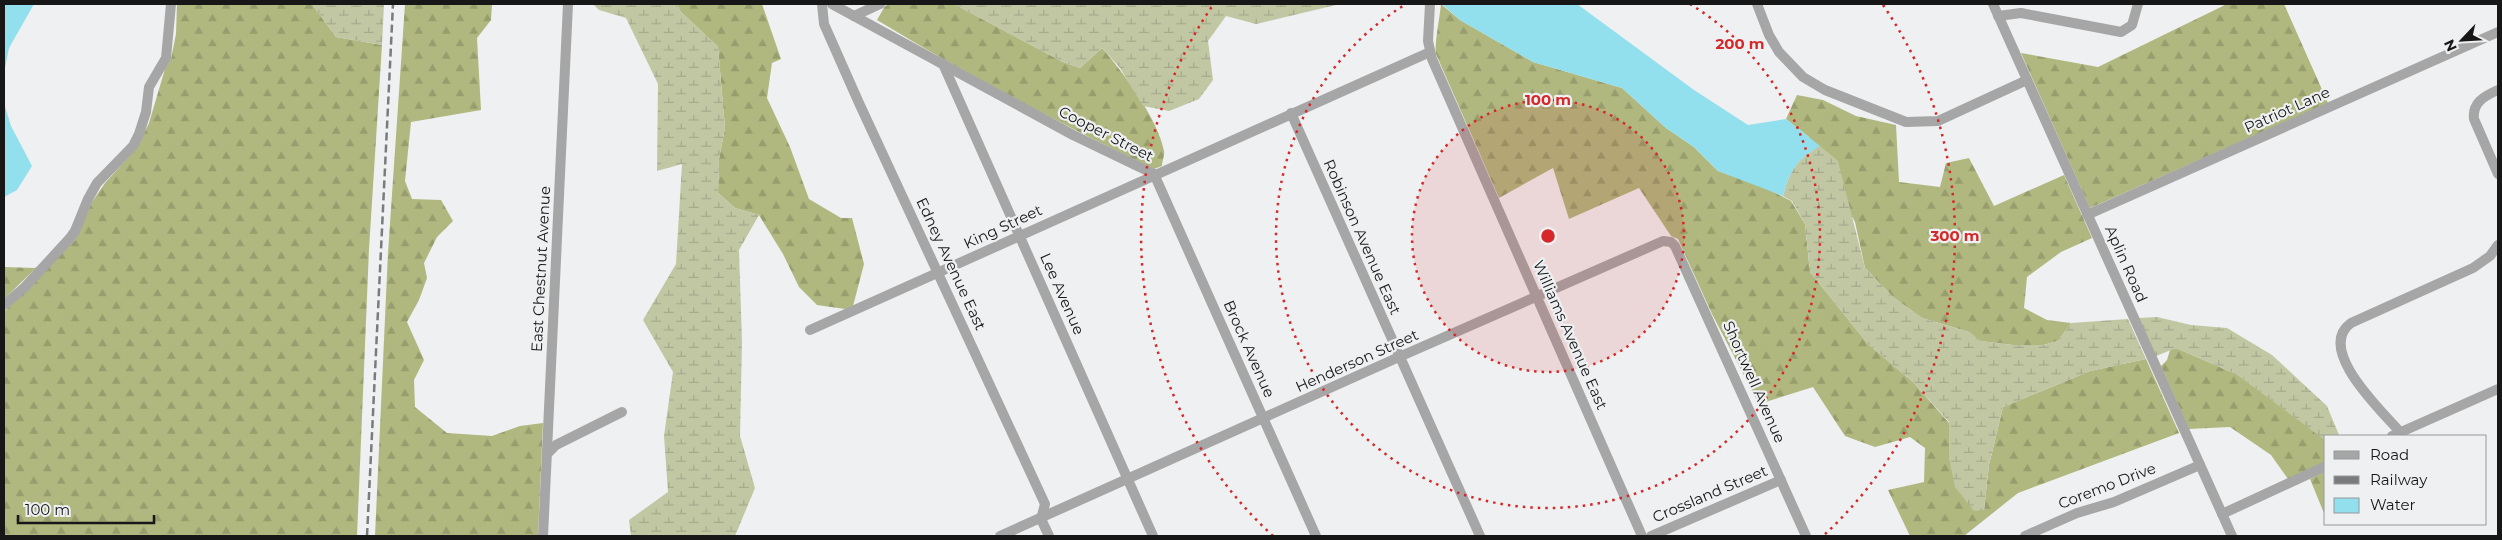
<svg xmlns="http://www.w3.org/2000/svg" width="2502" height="540" viewBox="0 0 2502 540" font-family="Montserrat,sans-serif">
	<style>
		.forest { fill: url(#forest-firs) }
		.wetland { fill: url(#wetland-marsh) }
		.water { fill: #92dfed }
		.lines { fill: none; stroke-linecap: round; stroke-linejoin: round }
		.minor { stroke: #a6a6a7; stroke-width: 10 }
		.rail { stroke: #7a7b7c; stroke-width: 2.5; stroke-dasharray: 8 4; stroke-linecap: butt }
		.ring { fill: none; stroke: #d62828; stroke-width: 2.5; stroke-dasharray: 2.5 5 }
		.labels { text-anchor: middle; stroke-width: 4.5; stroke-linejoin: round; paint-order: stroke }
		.street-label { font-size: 15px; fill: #171718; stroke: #eef0f1 }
		.centre { fill: #d62828; stroke: #eef0f1; stroke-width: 2.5 }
		.ring-label { font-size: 15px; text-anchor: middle; font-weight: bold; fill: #d62828; stroke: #eef0f1; stroke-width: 4.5; stroke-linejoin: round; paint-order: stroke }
	</style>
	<defs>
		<pattern id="forest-firs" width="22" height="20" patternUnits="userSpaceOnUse" patternTransform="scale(1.25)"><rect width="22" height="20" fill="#b0b87f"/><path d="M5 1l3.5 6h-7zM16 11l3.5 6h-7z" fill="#979d6d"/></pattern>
		<pattern id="wetland-marsh" width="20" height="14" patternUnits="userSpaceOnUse" patternTransform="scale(1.25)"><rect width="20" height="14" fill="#c1c7a3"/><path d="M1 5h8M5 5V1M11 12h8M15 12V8" fill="none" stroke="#a5aa8c"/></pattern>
	</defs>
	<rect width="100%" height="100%" fill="#eef0f1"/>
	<g class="forest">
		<polygon points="177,4 312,4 336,37 382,45 369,249 357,536 4,536 4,312 75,240 92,202 105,183 137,148 149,123 165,69 171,59 176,34"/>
		<polygon points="405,4 492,4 491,20 477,38 481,110 411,122 405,181 412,199 441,200 453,221 437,237 424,263 427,278 419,300 407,322 424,360 414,380 415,407 447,433 492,436 520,426 543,423 538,535 375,536 388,253"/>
		<polygon points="677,4 762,4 781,59 772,63 767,98 790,147 809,199 841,218 852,218 864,264 853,306 845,309 817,305 799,287 783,254 759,215 735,208 718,193 719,159 725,128 718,47 680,11"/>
		<path d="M891,4H954L1063,62L1080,68L1102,48C1123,72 1158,119 1164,151C1165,155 1162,161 1162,166L1154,169C1059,123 966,74 877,20L885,6Z"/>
		<path d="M1441,4L1460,20L1533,62L1622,88L1666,128L1694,147L1718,171L1766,188L1791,201L1805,224L1810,272L1868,344L1913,382L1949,423V458L1984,510L1989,465L2003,407L2090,371L2146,359L2179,433L2018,493L1964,536H1910L1888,490L1924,482L1925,448L1910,437L1875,447L1845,436L1813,387L1759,404L1712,314L1678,239L1671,236L1639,188L1569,219L1553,168L1499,198L1436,54C1434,45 1440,16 1441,4Z"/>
		<polygon points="2227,4 2284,4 2328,103 2090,208 2021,53 2098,67"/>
		<polygon points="1797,95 1823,100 1856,116 1896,125 1899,182 1940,187 1946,163 1969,158 1994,206 2064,175 2092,238 2061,252 2027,277 2024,308 2047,320 2071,323 2058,341 2043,345 2013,345 1980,341 1969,332 1922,318 1893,297 1865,268 1855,222 1809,137 1786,119"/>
		<polygon points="38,266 4,299 4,267 35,268"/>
		<polygon points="2176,348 2238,375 2318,434 2326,441 2326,461 2288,479 2271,455 2230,427 2189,429 2161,366 2167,360 2170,350"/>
		<polygon points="2326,471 2326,518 2310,479"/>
	</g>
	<g class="wetland">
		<polygon points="312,4 384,4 382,45 336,37"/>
		<polygon points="593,4 677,4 680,11 718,47 725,128 719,159 718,193 735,208 759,215 739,250 742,342 740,436 755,488 735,536 631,536 629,520 668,492 664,436 673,372 643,320 676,264 682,164 657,171 658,84 626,18 599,10"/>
		<polygon points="954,4 1340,4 1256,24 1226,16 1208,41 1213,80 1199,99 1169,111 1143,106 1120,68 1102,48 1080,68 1063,62"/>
		<path d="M1820,146L1838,161L1865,268L1893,297L1922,318L1969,332L1981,341L2013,345H2043L2058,341L2071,323L2128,319L2146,359L2090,371L2003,407L1989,465L1984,510L1974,511L1955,487L1949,458V422L1913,382L1868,344L1810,272L1805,224L1792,201L1783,196C1790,170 1796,160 1820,146Z"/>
		<polygon points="2157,317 2191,325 2227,328 2272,355 2327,406 2339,435 2326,436 2326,441 2238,375 2176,348 2156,356 2139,318"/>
	</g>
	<g class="water">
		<polygon points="4,4 34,4 9,48 4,73"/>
		<path d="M1442,4H1577L1694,90L1748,125L1786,119L1820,146C1796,160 1790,170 1783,196L1718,171L1694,147L1666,128L1622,88L1533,62L1460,20Z"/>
		<polygon points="4,103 11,126 32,166 17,190 4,197"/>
	</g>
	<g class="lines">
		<g class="minor">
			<polyline points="822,4 824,24 859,103 1045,504 1041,519 1049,536"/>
			<polyline points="832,4 1073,135 1154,174"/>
			<polyline points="1430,4 1428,41 1432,59 1642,536"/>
			<polyline points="1757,4 1769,35 1779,52 1803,77 1825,90 1906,122 1938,121 2027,80"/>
			<polyline points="1993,4 2232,536"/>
			<polyline points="854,16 880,4"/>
			<polyline points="1998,16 2021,13 2121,32 2132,25 2138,4"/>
			<polyline points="943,64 1153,536"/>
			<path d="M2498,90C2484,96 2472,103 2474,119L2498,174"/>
			<polyline points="1291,113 1480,536"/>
			<polyline points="1154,174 1316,536"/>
			<polyline points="2087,215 2498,32"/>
			<polyline points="4,305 25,287 70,238 75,231 88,199 97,183 133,146 139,134 146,112 149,87 166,58 171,4"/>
			<polyline points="810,330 1430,52"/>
			<path d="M2400,432C2382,411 2315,349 2351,323L2473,268L2490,256L2498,245"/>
			<polyline points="2392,436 2498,389"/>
			<polyline points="547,454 556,445 622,412"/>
			<polyline points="2222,514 2326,466"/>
			<polyline points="543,536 568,4"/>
			<polyline points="1000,536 1399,357 1663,241 1671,242 1675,246 1806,536"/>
			<polyline points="1651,536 1781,480"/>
			<polyline points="2025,536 2077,513 2114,502 2200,465"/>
		</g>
		<polyline class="rail" points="367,536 393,4"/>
	</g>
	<circle cx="1548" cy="236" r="136" fill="#d62828" fill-opacity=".12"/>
	<g class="ring">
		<circle cx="1548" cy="236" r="136"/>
		<path d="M1690 4A272 272 0 1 1 1406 4"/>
		<path d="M1273 536A407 407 0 0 1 1213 5M1883 5A407 407 0 0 1 1823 536"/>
	</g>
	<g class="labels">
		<g class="street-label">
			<text transform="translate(2287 110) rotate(-24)" y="5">Patriot Lane</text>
			<text transform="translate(1106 134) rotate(27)" y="5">Cooper Street</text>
			<text transform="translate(1003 227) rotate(-25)" y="5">King Street</text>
			<text transform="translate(1362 237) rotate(66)" y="5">Robinson Avenue East</text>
			<text transform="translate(951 264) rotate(65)" y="5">Edney Avenue East</text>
			<text transform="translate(2126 264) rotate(66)" y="5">Aplin Road</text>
			<text transform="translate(541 269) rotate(-87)" y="5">East Chestnut Avenue</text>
			<text transform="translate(1062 294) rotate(66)" y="5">Lee Avenue</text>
			<text transform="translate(1570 335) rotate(66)" y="5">Williams Avenue East</text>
			<text transform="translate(1249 349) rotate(66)" y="5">Brock Avenue</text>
			<text transform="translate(1357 361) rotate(-24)" y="5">Henderson Street</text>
			<text transform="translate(1754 382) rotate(66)" y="5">Shortwell Avenue</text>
			<text transform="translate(2107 486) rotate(-21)" y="5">Coremo Drive</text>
			<text transform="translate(1710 494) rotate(-23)" y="5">Crossland Street</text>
		</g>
	</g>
	<circle cx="1548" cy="236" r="8" class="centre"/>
	<g class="ring-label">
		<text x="1740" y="49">200 m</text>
		<text x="1548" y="105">100 m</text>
		<text x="1955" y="241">300 m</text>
	</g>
	<rect width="2502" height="540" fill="none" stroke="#171718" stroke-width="10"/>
	<rect x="2324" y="435" width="162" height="90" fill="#eef0f1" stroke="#98999a"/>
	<rect x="2334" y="451" width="25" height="8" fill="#a6a6a7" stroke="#98999a"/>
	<text x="2370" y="460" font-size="15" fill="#171718">Road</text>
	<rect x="2334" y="476" width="25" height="8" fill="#7a7b7c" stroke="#98999a"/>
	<text x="2370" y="485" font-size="15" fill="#171718">Railway</text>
	<rect x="2334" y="498" width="25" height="15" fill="#92dfed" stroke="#98999a"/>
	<text x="2370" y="510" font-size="15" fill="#171718">Water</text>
	<g transform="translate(2462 40) rotate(245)" stroke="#eef0f1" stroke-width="4" paint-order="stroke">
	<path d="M0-4L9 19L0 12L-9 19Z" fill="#171718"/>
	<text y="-8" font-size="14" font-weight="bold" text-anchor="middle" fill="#171718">N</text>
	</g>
	<path d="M18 515v8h136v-8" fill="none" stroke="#171718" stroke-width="2.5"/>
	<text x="25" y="515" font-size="15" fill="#171718" stroke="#eef0f1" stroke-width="4" paint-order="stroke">100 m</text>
</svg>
